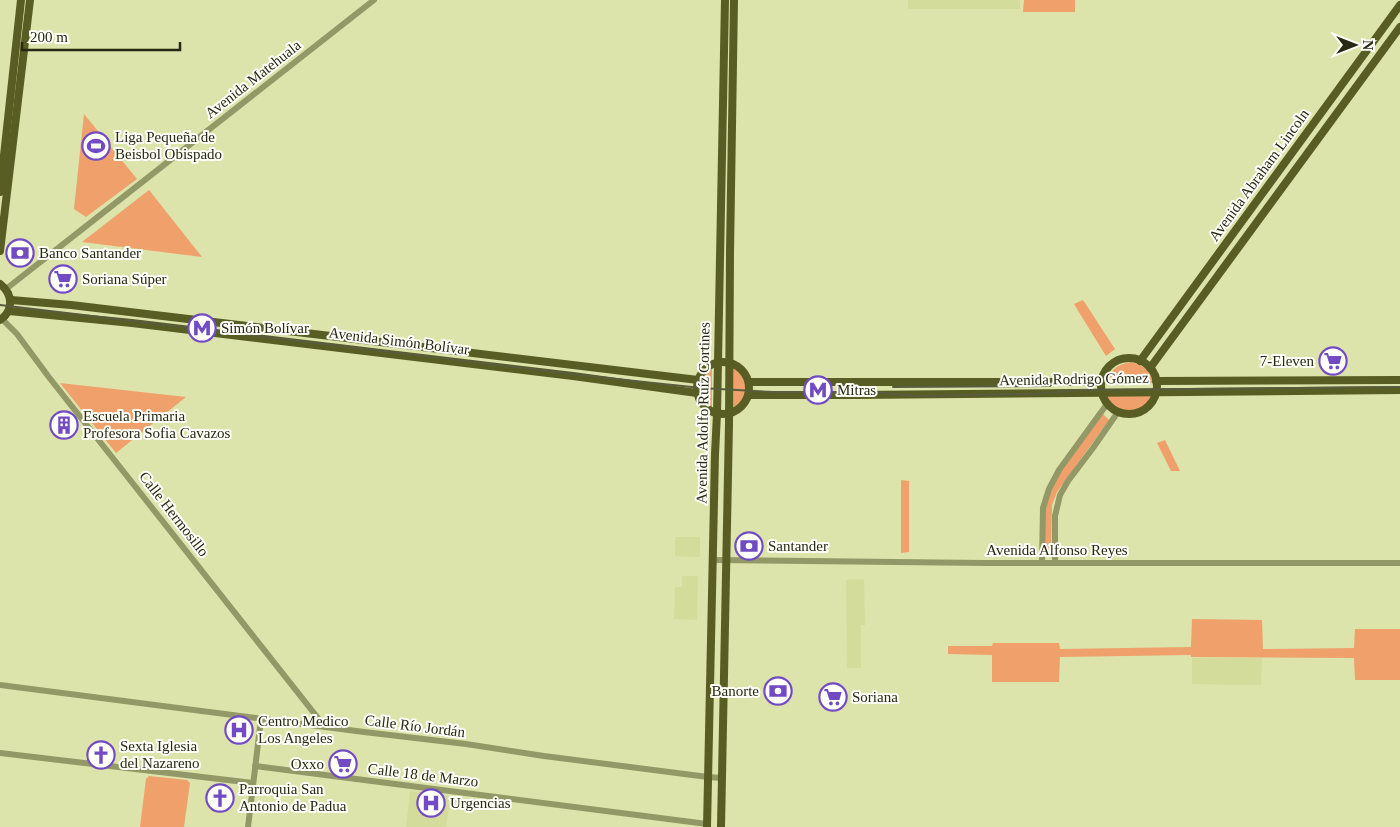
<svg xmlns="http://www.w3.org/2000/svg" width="1400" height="827" viewBox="0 0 1400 827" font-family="'Times New Roman',serif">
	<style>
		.built { fill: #d4dc9c }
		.green { fill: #efa06b }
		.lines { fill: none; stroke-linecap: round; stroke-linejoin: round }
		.minor { stroke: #939966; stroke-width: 6 }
		.major { stroke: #585d23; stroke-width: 8 }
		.rail { stroke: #595c3d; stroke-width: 2 }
		.labels { text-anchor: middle; stroke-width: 4; stroke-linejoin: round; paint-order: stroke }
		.street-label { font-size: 15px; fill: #272913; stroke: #fefff9 }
		.poi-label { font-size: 15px; fill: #272913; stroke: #fefff9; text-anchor: start }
	</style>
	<rect width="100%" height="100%" fill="#dce3ab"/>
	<g class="built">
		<rect x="908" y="0" width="112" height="9"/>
		<polygon points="675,537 700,537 700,557 675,556"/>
		<polygon points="682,576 698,576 697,620 674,619 675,587 682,587"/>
		<polygon points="864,579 865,625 861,625 861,668 847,668 846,580"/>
		<polygon points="1192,658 1262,658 1261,685 1192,684"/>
		<polygon points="410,791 451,796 446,827 406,827"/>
	</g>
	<g class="green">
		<polygon points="1024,0 1075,0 1075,12 1023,12"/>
		<polygon points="84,114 137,179 86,217 74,209"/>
		<polygon points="149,190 202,257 82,242"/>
		<polygon points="1083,300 1115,349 1106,356 1074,304"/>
		<path d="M1131,362C1143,365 1150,370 1154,383H1104C1110,371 1117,364 1131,362Z"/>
		<path d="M712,366V409C697,397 692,376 712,366Z"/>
		<path d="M733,367C748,378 752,397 733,408Z"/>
		<polygon points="60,383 186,397 116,453"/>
		<path d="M1151,395C1144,418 1114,416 1105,396Z"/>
		<polygon points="1102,413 1109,420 1057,492 1052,505 1051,553 1044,553 1045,506 1060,470"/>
		<polygon points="1165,440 1180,471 1171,471 1157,443"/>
		<polygon points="901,480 909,481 909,552 901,553"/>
		<polygon points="1192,619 1262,620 1263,649 1354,648 1355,629 1400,629 1400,680 1355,680 1354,658 1191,657 1191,655 1060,657 1059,682 992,682 992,655 948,654 948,646 992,646 993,643 1059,643 1060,649 1191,647"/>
		<polygon points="149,776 187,780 190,783 184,827 140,827 146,779"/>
	</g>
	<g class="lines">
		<g class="minor">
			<polyline points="6,289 374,0"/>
			<polyline points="2,319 17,334 48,376 325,727"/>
			<polyline points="714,560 985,563 1400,563"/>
			<polyline points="1042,562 1043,508 1049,489 1059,470 1107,404"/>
			<polyline points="1055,563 1055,516 1060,495 1068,481 1093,448 1118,412"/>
			<polyline points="0,685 364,732 466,744 544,756 708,777 722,778"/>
			<polyline points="0,753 253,783"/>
			<polyline points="255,766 707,824"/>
			<polyline points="248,827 261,719"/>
		</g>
		<g class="major">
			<polyline points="0,192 21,0"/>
			<polyline points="0,251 30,0"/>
			<path d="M0,284C13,294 14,311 0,320"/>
			<polyline points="11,300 71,305 698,380"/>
			<polyline points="9,311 132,323 573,376 697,393"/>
			<circle cx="1129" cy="386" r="28"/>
			<polyline points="1140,361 1400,5"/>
			<circle cx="723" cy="388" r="26"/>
			<polyline points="1150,368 1400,27"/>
			<polyline points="1156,381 1400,380"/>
			<polyline points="749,382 1101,382"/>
			<polyline points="749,395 855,395 1400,390"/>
			<polyline points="707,827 715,454 717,414 725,0"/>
			<polyline points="721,827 729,424 730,252 734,0"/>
		</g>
		<g class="rail">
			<polyline points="0,305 616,379 701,388 773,392 873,392 919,396 1033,394 1081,390 1400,387"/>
			<polyline points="893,387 1050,386"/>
		</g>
	</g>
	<defs>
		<g id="stadium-ring" transform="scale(1.4375)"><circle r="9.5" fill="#fefff9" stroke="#724bc4" stroke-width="1.5"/><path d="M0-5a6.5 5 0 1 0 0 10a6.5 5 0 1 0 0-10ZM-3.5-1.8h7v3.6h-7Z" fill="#724bc4"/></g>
		<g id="bank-ring" transform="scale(1.4375)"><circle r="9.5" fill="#fefff9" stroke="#724bc4" stroke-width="1.5"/><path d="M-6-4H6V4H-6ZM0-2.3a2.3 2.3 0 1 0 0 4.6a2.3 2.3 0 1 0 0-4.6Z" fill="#724bc4"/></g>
		<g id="supermarket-ring" transform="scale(1.4375)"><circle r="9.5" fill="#fefff9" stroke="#724bc4" stroke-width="1.5"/><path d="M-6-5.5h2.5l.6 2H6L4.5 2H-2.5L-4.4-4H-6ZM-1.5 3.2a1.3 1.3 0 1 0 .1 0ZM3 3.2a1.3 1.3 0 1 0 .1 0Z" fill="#724bc4"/></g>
		<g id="metro-ring" transform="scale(1.4375)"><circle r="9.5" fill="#fefff9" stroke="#724bc4" stroke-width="1.5"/><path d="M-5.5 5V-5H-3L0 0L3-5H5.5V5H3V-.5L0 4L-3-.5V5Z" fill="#724bc4"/></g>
		<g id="building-ring" transform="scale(1.4375)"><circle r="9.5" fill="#fefff9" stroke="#724bc4" stroke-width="1.5"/><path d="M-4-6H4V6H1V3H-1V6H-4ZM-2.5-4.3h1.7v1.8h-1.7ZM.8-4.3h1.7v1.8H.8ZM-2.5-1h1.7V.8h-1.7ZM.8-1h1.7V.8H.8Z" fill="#724bc4"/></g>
		<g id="hospital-ring" transform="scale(1.4375)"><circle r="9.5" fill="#fefff9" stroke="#724bc4" stroke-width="1.5"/><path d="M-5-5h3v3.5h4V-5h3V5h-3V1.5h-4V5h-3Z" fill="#724bc4"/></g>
		<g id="church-ring" transform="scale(1.4375)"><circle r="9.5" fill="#fefff9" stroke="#724bc4" stroke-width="1.5"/><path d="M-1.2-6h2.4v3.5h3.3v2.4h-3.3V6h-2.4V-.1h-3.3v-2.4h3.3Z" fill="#724bc4"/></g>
	</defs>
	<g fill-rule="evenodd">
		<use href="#stadium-ring" x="96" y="146"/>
		<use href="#bank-ring" x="20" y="253"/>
		<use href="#supermarket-ring" x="63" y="279"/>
		<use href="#metro-ring" x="202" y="328"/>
		<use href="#supermarket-ring" x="1333" y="361"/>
		<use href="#metro-ring" x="818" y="390"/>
		<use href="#building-ring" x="64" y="425"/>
		<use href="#bank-ring" x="749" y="546"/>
		<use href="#bank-ring" x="778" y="691"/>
		<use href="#supermarket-ring" x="833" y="697"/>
		<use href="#hospital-ring" x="239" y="730"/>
		<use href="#church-ring" x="101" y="755"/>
		<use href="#supermarket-ring" x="343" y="764"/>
		<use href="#church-ring" x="220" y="798"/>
		<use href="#hospital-ring" x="431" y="803"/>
	</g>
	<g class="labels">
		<g class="street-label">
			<text transform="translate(253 79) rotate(-38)" y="5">Avenida Matehuala</text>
			<text transform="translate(1259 175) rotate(-54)" y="5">Avenida Abraham Lincoln</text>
			<text transform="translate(399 341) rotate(7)" y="5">Avenida Simón Bolívar</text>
			<text transform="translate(1074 379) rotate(-1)" y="5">Avenida Rodrigo Gómez</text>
			<text transform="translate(703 413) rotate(-89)" y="5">Avenida Adolfo Ruíz Cortines</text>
			<text transform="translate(174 514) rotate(52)" y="5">Calle Hermosillo</text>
			<text x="1057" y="555">Avenida Alfonso Reyes</text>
			<text transform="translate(415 726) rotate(7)" y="5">Calle Río Jordán</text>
			<text transform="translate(423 775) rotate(7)" y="5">Calle 18 de Marzo</text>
		</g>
		<g class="poi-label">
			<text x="115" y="142">Liga Pequeña de<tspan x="115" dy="17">Beisbol Obispado</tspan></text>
			<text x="39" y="258">Banco Santander</text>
			<text x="82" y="284">Soriana Súper</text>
			<text x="221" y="333">Simón Bolívar</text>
			<text x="1314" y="366" text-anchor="end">7-Eleven</text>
			<text x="837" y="395">Mitras</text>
			<text x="83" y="421">Escuela Primaria<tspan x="83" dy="17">Profesora Sofia Cavazos</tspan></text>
			<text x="768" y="551">Santander</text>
			<text x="759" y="696" text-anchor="end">Banorte</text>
			<text x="852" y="702">Soriana</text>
			<text x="258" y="726">Centro Medico<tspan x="258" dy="17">Los Angeles</tspan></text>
			<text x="120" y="751">Sexta Iglesia<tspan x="120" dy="17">del Nazareno</tspan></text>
			<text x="324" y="769" text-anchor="end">Oxxo</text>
			<text x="239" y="794">Parroquia San<tspan x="239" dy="17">Antonio de Padua</tspan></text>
			<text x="450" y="808">Urgencias</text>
		</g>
	</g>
	<g transform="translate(1355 45) rotate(90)" stroke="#fefff9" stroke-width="4" paint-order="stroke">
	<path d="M0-4L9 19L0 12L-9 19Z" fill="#272913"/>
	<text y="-8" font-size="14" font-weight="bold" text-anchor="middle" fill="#272913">N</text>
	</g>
	<path d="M22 42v8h158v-8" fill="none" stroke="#272913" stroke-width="2.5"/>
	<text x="30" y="42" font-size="15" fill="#272913" stroke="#fefff9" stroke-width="4" paint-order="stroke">200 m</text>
</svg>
